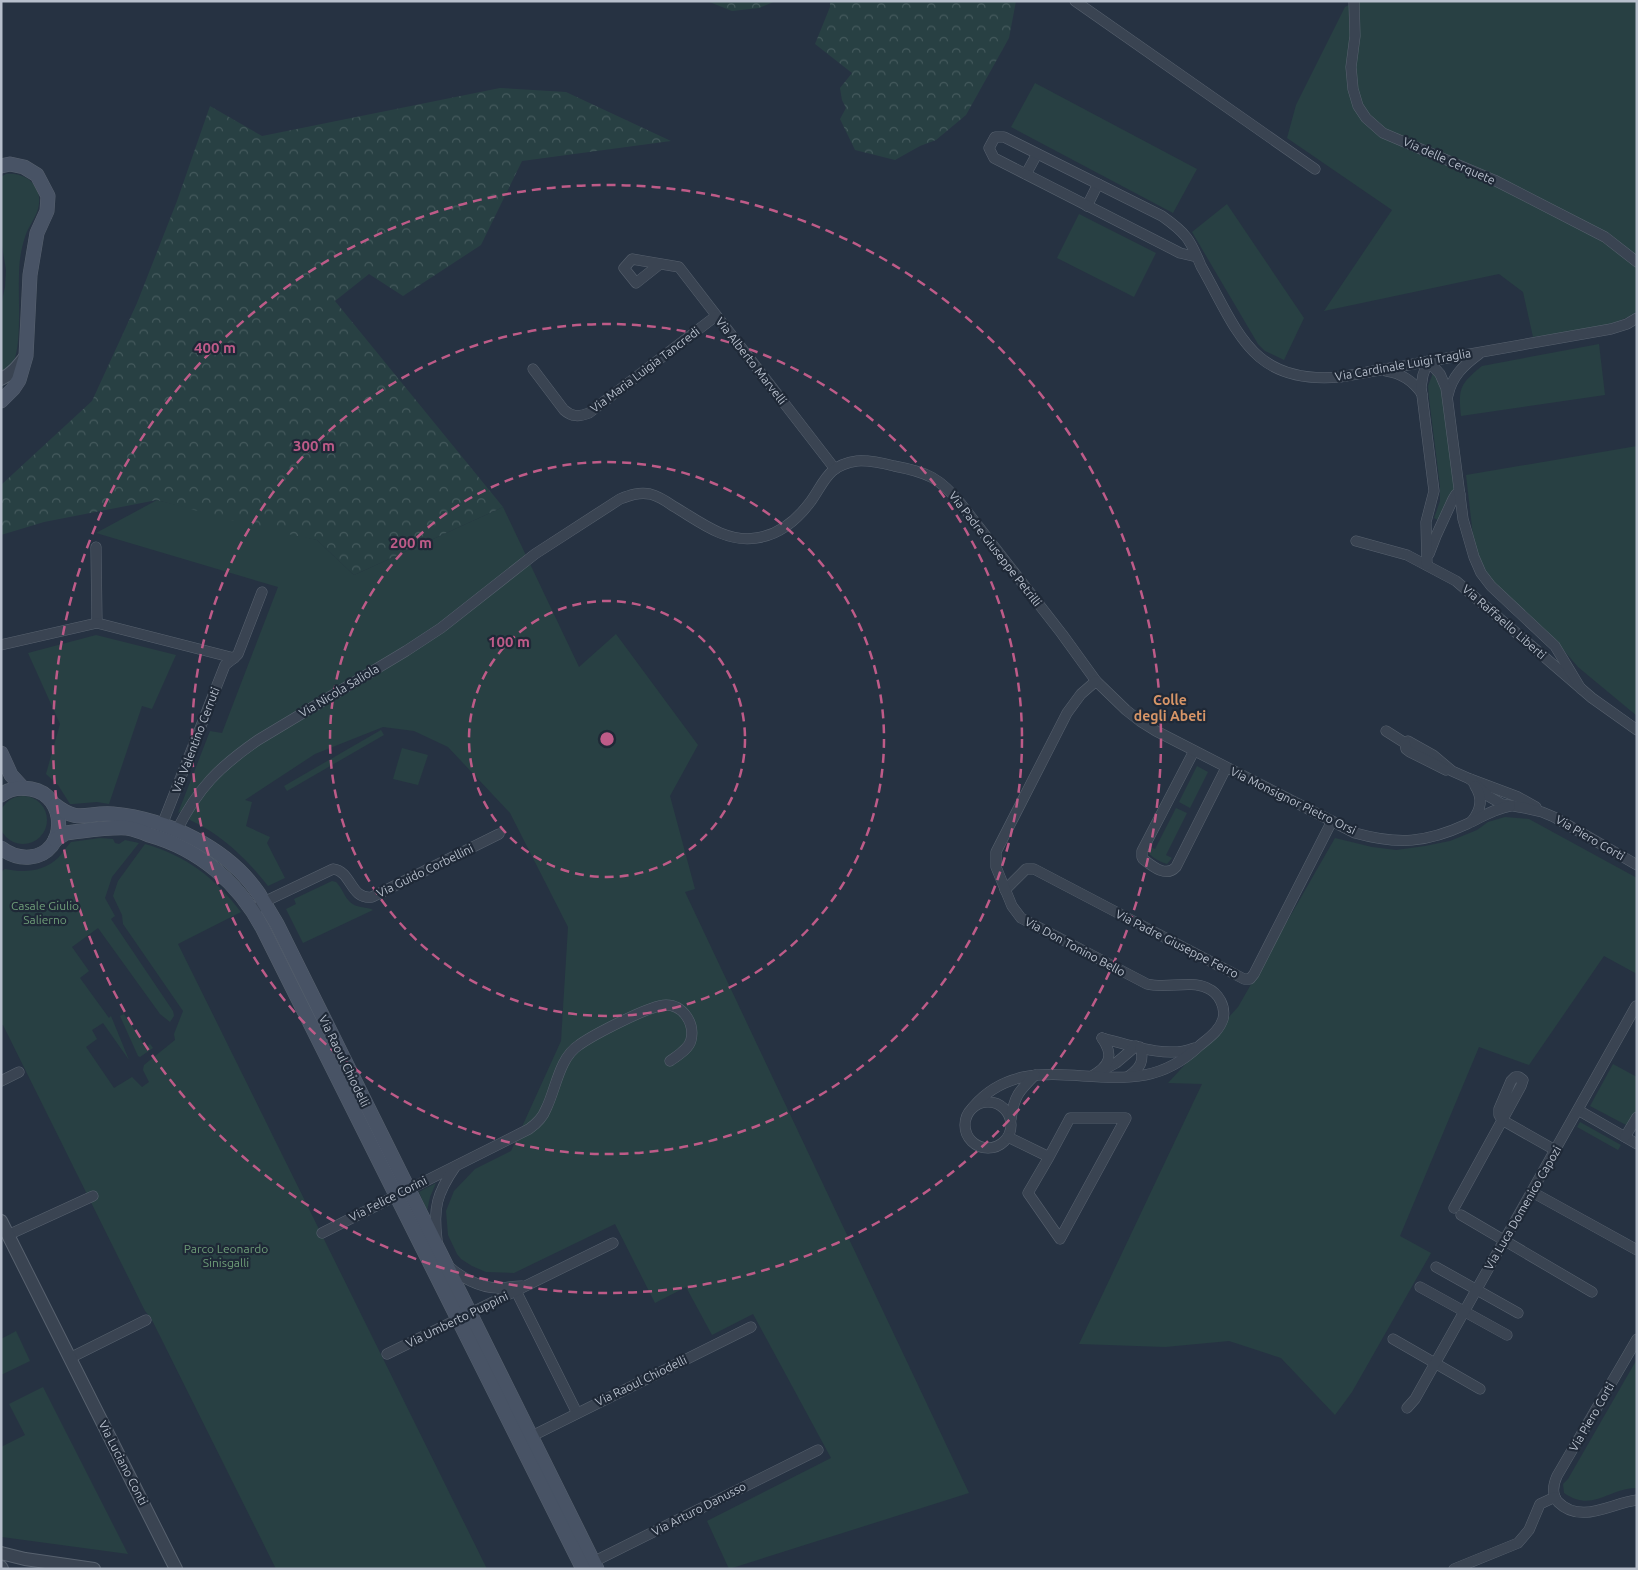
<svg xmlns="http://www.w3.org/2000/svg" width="1638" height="1570" viewBox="0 0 1638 1570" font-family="Ubuntu,sans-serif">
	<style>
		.green { fill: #284043 }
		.forest { fill: url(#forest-crowns) }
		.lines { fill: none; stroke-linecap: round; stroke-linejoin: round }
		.minor-casing { stroke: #58626f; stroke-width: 11 }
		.tertiary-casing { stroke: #58626f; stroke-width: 14 }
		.secondary-casing { stroke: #58626f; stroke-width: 15 }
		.minor { stroke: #3a4452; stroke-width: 10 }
		.tertiary { stroke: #3a4452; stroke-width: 12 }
		.secondary { stroke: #485365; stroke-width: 14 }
		.ring { fill: none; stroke: #be5b88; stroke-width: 2.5; stroke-dasharray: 9 6 }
		.labels { text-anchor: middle; stroke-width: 4.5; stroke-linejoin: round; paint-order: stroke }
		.street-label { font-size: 12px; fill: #b7bfcc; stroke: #1f2937 }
		.park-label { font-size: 12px; fill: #6e9d78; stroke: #1f2937 }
		.neighbourhood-label { font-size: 14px; font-weight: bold; fill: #d79567; stroke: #1f2937 }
		.centre { fill: #be5b88; stroke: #1f2937; stroke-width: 2.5 }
		.ring-label { font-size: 15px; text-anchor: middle; font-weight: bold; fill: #be5b88; stroke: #1f2937; stroke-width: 4.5; stroke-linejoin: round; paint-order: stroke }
	</style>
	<defs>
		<pattern id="forest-crowns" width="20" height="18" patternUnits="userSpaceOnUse" patternTransform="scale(1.25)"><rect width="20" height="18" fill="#284043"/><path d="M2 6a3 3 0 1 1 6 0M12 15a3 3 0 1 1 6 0" fill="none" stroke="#455a5d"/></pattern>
	</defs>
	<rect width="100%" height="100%" fill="#263242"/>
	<g class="green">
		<path d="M1356,1H1637V311C1619,328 1559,333 1533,337L1523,292L1499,274L1324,311L1392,210L1287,138L1296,105L1345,7Z"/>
		<polygon points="1035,83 1197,169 1173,213 1011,127"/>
		<path d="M6,174C27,172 44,187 38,209C35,219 28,227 25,237C21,249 19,262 19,275C18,296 22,346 13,363C11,367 5,370 1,372V305L5,287L6,270L1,240V177Z"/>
		<polygon points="1227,204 1304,318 1284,360 1265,351 1258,344 1192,232"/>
		<polygon points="1079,214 1156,253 1134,297 1057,258"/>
		<path d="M1599,344L1605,395L1461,416C1458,388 1460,384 1482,366Z"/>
		<polygon points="1433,373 1442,383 1455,488 1438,520 1434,518 1440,501 1440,486 1429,398 1428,386"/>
		<polygon points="1637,446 1637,716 1578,667 1555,640 1490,578 1476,551 1473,536 1466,475"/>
		<path d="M157,500L317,540L354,575L503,507L579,667L616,634L698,745L670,796L695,889L685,892L969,1493L729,1569L707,1521L831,1458L753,1314L712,1335L686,1287L655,1303L615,1224L514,1273L486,1272L472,1266L461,1259L457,1254L448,1235L446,1211L454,1191L475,1169L511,1151L561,1041L568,927L510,813L448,747L414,731L383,727L315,754L245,800L252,802L246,826L270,837L267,843L285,878L268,886C246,858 221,834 188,819L201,799L178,813L210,731L222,733L278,587L96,533Z"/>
		<polygon points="96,635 176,655 152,709 142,706 109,804 97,802 73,804 70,804 58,785 46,774 60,724 28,653"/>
		<polygon points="381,730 384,735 287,791 284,786"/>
		<polygon points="402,748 428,755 418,785 393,779"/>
		<polygon points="1197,766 1208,772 1190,808 1179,802"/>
		<circle cx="23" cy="820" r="24"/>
		<path d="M1176,808L1187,813L1166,855L1172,858L1167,864C1160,862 1151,857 1147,851L1149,847L1155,849Z"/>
		<polygon points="1505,817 1529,819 1637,878 1637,974 1604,956 1529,1065 1479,1047 1400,1236 1431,1253 1352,1392 1335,1415 1281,1358 1229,1341 1165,1347 1079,1344 1202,1084 1168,1083 1238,1007 1335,838 1372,847 1396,850 1425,846 1450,841 1477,830 1488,822"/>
		<path d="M100,838L113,839L115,843L119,844L125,840L139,843L112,877L105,898L115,916L111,919L173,1011L174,1016L170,1022L160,1014L98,928L72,947L89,971L80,978L109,1018L111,1016L129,1060L103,1023L92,1030L97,1039L86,1047L114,1088L132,1077L142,1087L149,1082L143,1070L144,1065L175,1040L174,1034L183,1011L123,924L122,915L113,896L118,881L145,844C187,856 215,878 241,912L178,944L487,1569H276L151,1318L145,1311L3,1025H1V872L5,869C24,873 43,872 58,858C63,853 66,847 71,842Z"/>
		<path d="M332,881L336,882C344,890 345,902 357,906C362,908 368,907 373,910L303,943L286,909L296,904L294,899Z"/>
		<polygon points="124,1014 146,1047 150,1044 153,1048 140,1057 138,1056 120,1016"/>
		<polygon points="1613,1064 1637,1077 1637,1111 1628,1126 1590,1106"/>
		<polygon points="1580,1122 1621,1145 1618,1150 1577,1127"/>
		<polygon points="436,1183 430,1197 427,1211 419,1192"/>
		<polygon points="16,1331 30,1361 1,1375 1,1339"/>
		<path d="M1637,1359V1488C1608,1488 1593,1513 1564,1493L1563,1484L1568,1479Z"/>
		<polygon points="43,1387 128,1554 2,1537 1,1447 25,1435 9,1404"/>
	</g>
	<g class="forest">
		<polygon points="707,1 776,1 759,8 732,11"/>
		<polygon points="830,1 1016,1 1009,38 966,115 936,140 920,146 895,160 855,150 840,119 846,108 842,100 840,88 852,73 815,44 830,7"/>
		<polygon points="500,88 566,92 671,141 522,161 481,245 403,296 369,274 335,301 503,507 354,575 317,540 264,529 157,500 44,522 1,535 1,485 92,401 137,303 177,201 210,106 262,136"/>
	</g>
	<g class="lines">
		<g class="minor-casing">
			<g id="minor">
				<polyline points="1075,1 1315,169"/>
				<polyline points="1354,1 1355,36 1351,67 1353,89 1358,106 1366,118 1383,133 1494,180 1605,237 1637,262"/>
				<polyline points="1026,174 1037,154"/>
				<polyline points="1087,206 1098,184"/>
				<path d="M1197,257L1180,253L994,158L989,148L995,137H1004L1162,216C1186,233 1190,239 1201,266C1238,331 1251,385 1340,377L1611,329L1627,324L1637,318"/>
				<polyline points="660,264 636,283 624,268 632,259 679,267 835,469"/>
				<path d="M533,369L564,410C572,417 579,417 589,413L716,316"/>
				<path d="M1386,371C1401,373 1414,382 1422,394"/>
				<path d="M1448,395C1452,376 1464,365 1479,354"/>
				<polyline points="1356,541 1407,555 1456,581 1592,698 1637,730"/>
				<polyline points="96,547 97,623"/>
				<polyline points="1429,554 1436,536 1453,499 1456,494 1460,494"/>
				<polyline points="1427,565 1426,522 1434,491 1421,387 1423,375 1428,361 1440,374 1446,388 1463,519 1474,557 1481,573 1491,586 1555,646 1581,689"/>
				<polyline points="1,645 97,623 234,658 225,665 162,825"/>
				<polyline points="234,658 238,654 262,592"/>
				<polyline points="1386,731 1405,743 1408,741 1433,755 1452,771 1470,779 1518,797 1536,807"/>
				<polyline points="1405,743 1406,749 1410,752 1446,770"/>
				<path d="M1194,751L1142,851V857L1143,859C1152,866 1166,878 1176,867L1226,768"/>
				<polyline points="1470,779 1488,796 1502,804 1525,808 1542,812 1554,817 1637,865"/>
				<path d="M1472,821C1481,810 1483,798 1475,786"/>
				<path d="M177,830C198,788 219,767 258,740L406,651L441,628L535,554L620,499C630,495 639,492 650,494C658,496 666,501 673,506C699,521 725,543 756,538C780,535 797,520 811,501C825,481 828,465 857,461C869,460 882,463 894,466C927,472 940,478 961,504L1062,634L1096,681L1126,710L1140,721L1156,731L1355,833C1398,845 1426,843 1467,824C1484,816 1491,810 1510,806"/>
				<polyline points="1005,890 1026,869 1034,869 1244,979 1250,979 1254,974 1332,821"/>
				<path d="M253,911L268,900L333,869C352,871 350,900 372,897L499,834"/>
				<path d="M1102,1038C1129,1045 1168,1059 1194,1048"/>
				<polyline points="1103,1070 1116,1063 1136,1046"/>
				<path d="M1092,1076C1110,1066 1114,1055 1102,1038"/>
				<path d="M1129,1076C1140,1068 1145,1061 1140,1047"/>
				<polyline points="1,1081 19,1072"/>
				<circle cx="988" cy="1125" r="23"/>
				<path d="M973,1107C1020,1052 1085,1086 1145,1075C1166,1071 1183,1061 1198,1047C1207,1039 1219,1032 1223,1019C1226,1007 1219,993 1207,988C1190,980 1166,989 1147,984L1021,918L1012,906L996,867V852L1067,713L1081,694L1096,681"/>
				<polyline points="1578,1110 1637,1144"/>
				<path d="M1011,1119C1014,1096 1019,1091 1035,1075"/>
				<polyline points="1502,1120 1555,1150"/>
				<polyline points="1008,1137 1049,1157 1070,1118 1126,1118 1060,1239 1028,1193 1049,1157"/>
				<polyline points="1625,1137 1637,1117"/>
				<polyline points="1532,1192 1637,1250"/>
				<polyline points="1454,1208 1521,1086 1523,1080 1519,1077 1515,1077 1511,1081 1499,1109 1499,1115 1502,1120"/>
				<polyline points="1461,1215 1592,1292"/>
				<path d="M322,1233L529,1129C536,1124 543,1117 546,1109C556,1089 559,1058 579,1045C593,1035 650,1005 666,1005C683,1005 695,1023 691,1040C689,1049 677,1056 670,1061"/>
				<polyline points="8,1235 93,1196"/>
				<path d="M437,1240C433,1208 437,1193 455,1167"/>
				<path d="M447,1265C460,1277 480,1288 498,1288C505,1288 514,1286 522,1286"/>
				<polyline points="1436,1267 1518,1313"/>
				<polyline points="1420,1287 1507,1335"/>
				<polyline points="516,1291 577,1413"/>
				<polyline points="1393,1339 1480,1389"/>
				<path d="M1637,1339L1557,1476C1553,1485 1551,1494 1558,1502C1581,1525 1611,1503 1637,1500"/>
				<polyline points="387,1354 613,1243"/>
				<polyline points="70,1358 146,1320"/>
				<polyline points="1407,1408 1415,1399 1636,1006"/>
				<polyline points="526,1439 751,1327"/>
				<polyline points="589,1564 818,1450"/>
				<polyline points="1454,1569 1518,1543 1529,1530 1540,1504 1555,1497"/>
			</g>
		</g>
		<g class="tertiary-casing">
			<g id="tertiary">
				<path d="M1,379C12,374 18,366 25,357"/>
				<polyline points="1,1221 176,1569"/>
				<polyline points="1,1553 25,1559 94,1569"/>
				<polyline points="1,1567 2,1569"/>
			</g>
		</g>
		<g class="secondary-casing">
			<g id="secondary">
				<polyline points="1,166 10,164 24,167 37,175 48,196 47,211 37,233 30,275 26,356 19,380 13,389 1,401"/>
				<polyline points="1,753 11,775 23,788"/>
				<path d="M1,795C10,788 20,787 31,789C68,795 68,854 30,857C19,858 10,855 1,848"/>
				<path d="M55,805C79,824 86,812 113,814C167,819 228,848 259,894C265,904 271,914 277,924L597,1569"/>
				<path d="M55,840L66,833L73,832C90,830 109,827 127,828C134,829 142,832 149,835C199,849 239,883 263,929L583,1569"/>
			</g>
		</g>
		<use href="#minor" class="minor"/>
		<use href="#tertiary" class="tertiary"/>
		<use href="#secondary" class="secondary"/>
	</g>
	<g class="ring">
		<circle cx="607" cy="739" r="138"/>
		<circle cx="607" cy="739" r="277"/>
		<circle cx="607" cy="739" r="415"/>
		<circle cx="607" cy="739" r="554"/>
	</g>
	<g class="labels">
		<g class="street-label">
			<text transform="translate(1449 161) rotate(24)" y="4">Via delle Cerquete</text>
			<text transform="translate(751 361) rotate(52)" y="4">Via Alberto Marvelli</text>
			<text transform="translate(1403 365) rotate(-10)" y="4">Via Cardinale Luigi Traglia</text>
			<text transform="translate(645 370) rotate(-37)" y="4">Via Maria Luigia Tancredi</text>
			<text transform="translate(995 549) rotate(52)" y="4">Via Padre Giuseppe Petrilli</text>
			<text transform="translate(1504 622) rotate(41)" y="4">Via Raffaello Liberti</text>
			<text transform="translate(339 691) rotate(-31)" y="4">Via Nicola Saliola</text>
			<text transform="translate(196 740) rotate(-69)" y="4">Via Valentino Cerruti</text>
			<text transform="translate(1293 801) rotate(26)" y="4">Via Monsignor Pietro Orsi</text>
			<text transform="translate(1590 838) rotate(30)" y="4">Via Piero Corti</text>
			<text transform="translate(425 871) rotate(-26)" y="4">Via Guido Corbellini</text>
			<text transform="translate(1177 944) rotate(27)" y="4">Via Padre Giuseppe Ferro</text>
			<text transform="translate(1075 947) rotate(28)" y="4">Via Don Tonino Bello</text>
			<text transform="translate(344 1061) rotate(64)" y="4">Via Raoul Chiodelli</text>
			<text transform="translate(388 1199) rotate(-27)" y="4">Via Felice Corini</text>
			<text transform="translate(1523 1208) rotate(-60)" y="4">Via Luca Domenico Capozi</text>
			<text transform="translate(457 1320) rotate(-26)" y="4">Via Umberto Puppini</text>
			<text transform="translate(641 1381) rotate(-26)" y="4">Via Raoul Chiodelli</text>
			<text transform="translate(1592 1417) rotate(-60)" y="4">Via Piero Corti</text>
			<text transform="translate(123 1463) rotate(63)" y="4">Via Luciano Conti</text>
			<text transform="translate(699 1509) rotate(-27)" y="4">Via Arturo Danusso</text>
		</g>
		<g class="park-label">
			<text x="45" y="910">Casale Giulio<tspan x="45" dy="14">Salierno</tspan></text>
			<text x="226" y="1253">Parco Leonardo<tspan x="226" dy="14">Sinisgalli</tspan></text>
		</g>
		<g class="neighbourhood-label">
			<text x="1170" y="705">Colle<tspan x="1170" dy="16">degli Abeti</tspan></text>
		</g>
	</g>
	<circle cx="607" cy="739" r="8" class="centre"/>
	<g class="ring-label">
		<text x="215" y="353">400 m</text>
		<text x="314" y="451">300 m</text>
		<text x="411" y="548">200 m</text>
		<text x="509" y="647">100 m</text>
	</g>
	<rect width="1638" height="1570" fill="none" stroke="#b7bfcc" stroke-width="5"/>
</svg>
